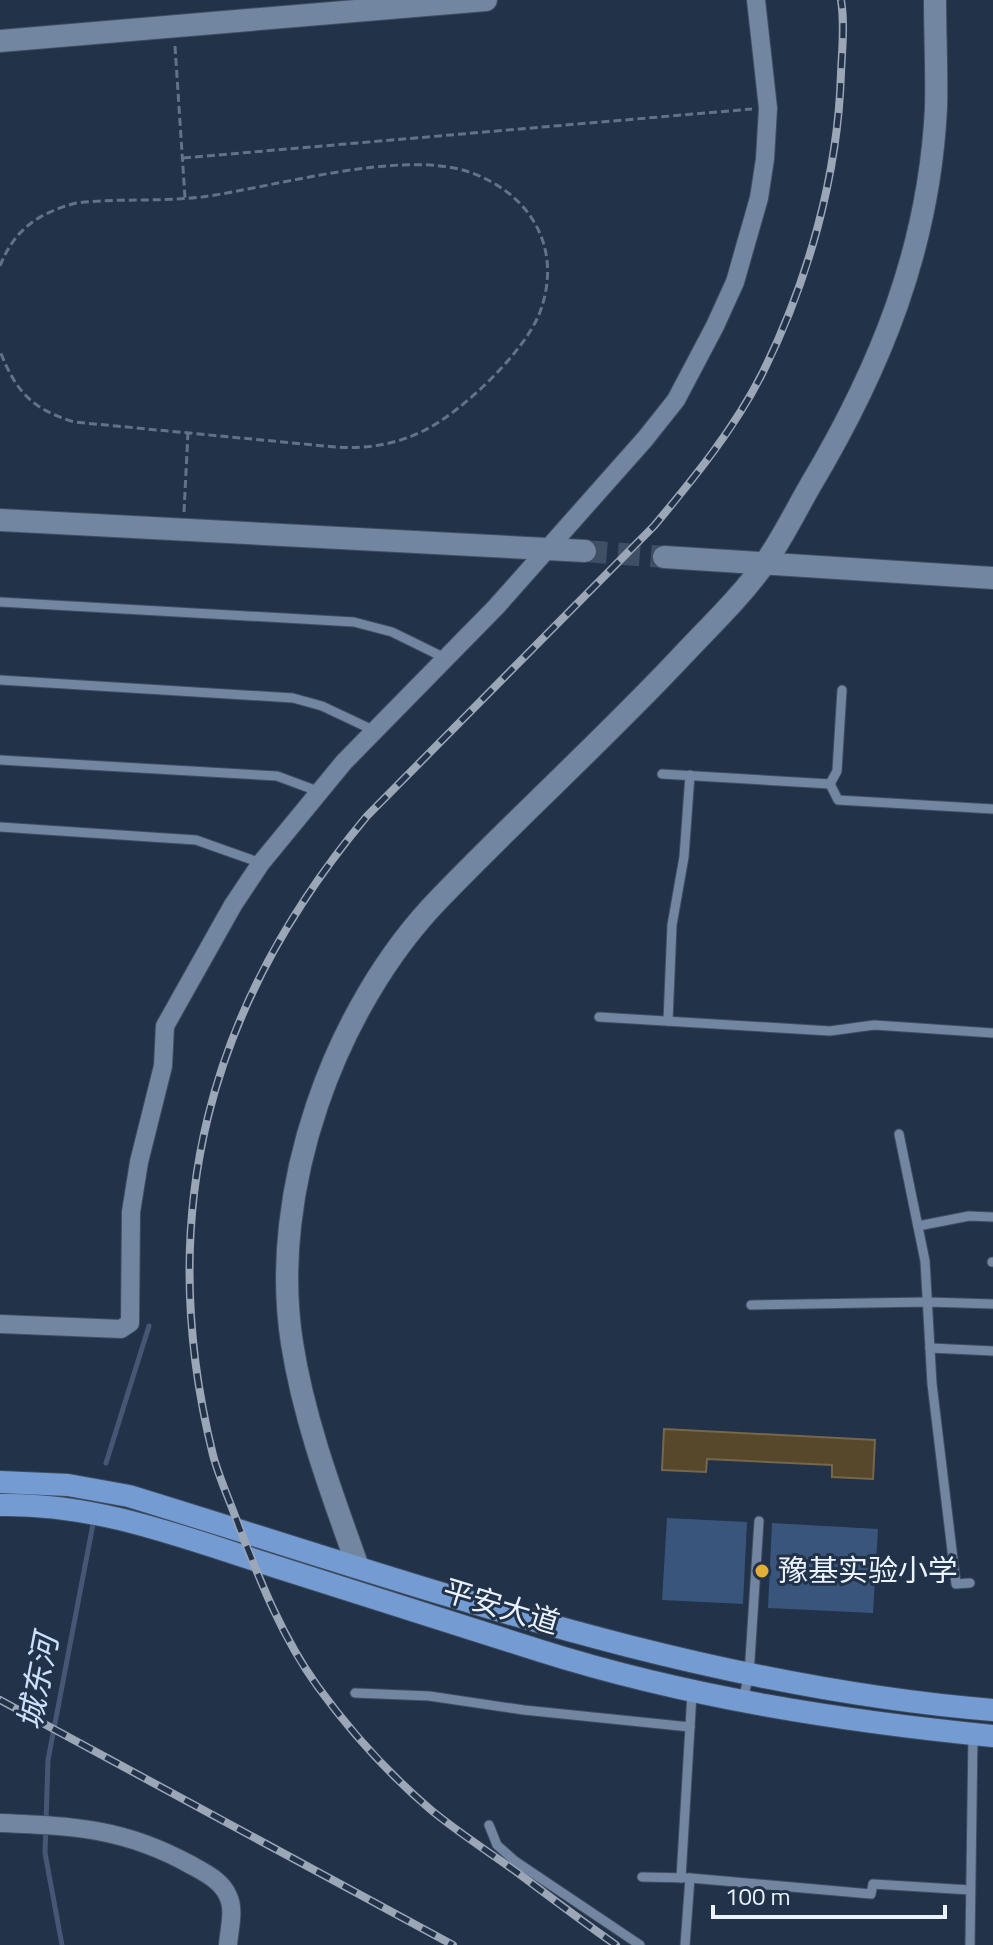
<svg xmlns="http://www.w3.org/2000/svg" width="993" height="1945" viewBox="0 0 993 1945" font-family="'Titillium Web','Noto Sans SC',sans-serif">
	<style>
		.green { fill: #3a557b }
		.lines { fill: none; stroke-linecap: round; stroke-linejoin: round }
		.stream { stroke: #465776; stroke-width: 5 }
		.building { fill: #57482b; stroke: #77674a; stroke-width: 2 }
		.tertiary-tunnel { stroke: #3f4f64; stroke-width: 22; stroke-dasharray: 22 11; stroke-linecap: butt }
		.service-casing { stroke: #404d61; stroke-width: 11 }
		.minor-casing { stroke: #404d61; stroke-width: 20 }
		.tertiary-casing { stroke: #404d61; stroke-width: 24 }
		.primary-casing { stroke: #404d61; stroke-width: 24 }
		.path { stroke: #647286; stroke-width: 3; stroke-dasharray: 8 4; stroke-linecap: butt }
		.service { stroke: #7286a1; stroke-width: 9 }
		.minor { stroke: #7286a1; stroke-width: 18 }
		.tertiary { stroke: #7286a1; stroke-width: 22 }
		.primary { stroke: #749cd3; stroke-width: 22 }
		.rail-casing { stroke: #9ba6b7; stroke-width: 8 }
		.rail { stroke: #213249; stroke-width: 5; stroke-dasharray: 15; stroke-linecap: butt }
		.poi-dot { fill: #e3ae35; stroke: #213249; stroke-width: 3 }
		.labels { text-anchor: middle; stroke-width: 6; stroke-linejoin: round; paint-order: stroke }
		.poi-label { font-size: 30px; fill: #eaf2ff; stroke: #213249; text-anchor: start }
		.street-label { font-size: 30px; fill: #eaf2ff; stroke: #213249 }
		.water-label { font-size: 32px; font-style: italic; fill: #cbe0fc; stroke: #213249 }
	</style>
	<rect width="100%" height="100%" fill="#213249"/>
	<g class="green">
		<polygon points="667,1518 747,1522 743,1604 662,1600"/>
		<polygon points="772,1523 878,1529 873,1613 768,1608"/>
	</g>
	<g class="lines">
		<g class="stream">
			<polyline points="106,1463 149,1326"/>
			<polyline points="62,1945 45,1853 48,1760 93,1524"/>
		</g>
	</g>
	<polygon class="building" points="664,1429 875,1440 873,1479 832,1477 832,1465 707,1459 706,1472 662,1470"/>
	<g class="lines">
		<polyline class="tertiary-tunnel" points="585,551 664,557"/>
		<g class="service-casing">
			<g id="service">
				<polyline points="0,602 354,622 392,632 445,658"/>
				<polyline points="0,680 293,698 322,706 375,731"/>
				<polyline points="842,690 837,771 830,784 838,800 993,809"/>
				<polyline points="0,760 277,776 320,792"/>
				<polyline points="662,774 830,784"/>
				<polyline points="0,827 196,840 261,863"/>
				<polyline points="599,1017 830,1031 874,1025 993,1033"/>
				<polyline points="668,1021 672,925 684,857 690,775"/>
				<polyline points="899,1134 925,1261 932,1384 956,1584 970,1583"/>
				<polyline points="918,1226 969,1216 993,1217"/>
				<polyline points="992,1262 993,1262"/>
				<polyline points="751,1305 927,1302 993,1304"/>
				<polyline points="930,1348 993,1351"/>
				<polyline points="355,1693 429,1696 524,1710 690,1727"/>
				<polyline points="743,1699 749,1675 759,1521"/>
				<polyline points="489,1825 497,1845 515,1861 640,1945"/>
				<polyline points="642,1877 690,1878 871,1894 873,1884 970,1890"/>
				<polyline points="681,1878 692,1693"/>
				<polyline points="685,1945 690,1878"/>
				<polyline points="970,1945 973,1734"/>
			</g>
		</g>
		<g class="minor-casing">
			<g id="minor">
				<polyline points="0,1324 121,1329 130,1323 131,1212 139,1162 163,1066 165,1026 233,905 261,863 344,762 496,607 645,439 676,400 715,326 735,282 759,198 765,159 768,108 756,0"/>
				<path d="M0,1823C74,1826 124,1828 191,1865C204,1872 222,1881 228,1896C235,1910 229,1930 228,1945"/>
			</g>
		</g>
		<g class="tertiary-casing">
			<g id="tertiary">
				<polyline points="0,41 486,0"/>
				<polyline points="0,520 585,551"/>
				<polyline points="664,557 993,578"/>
				<path d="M358,1567C332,1494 304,1420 292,1343C268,1192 334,1007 440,898C519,816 603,740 681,657C709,627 741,597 765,563C782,539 795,512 810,486C881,367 929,248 936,108C937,72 935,36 935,0"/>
			</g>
		</g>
		<g class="primary-casing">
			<g id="primary">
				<path d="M0,1482L68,1485L129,1496C413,1583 695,1686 993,1710"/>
				<path d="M0,1505C93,1503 177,1535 264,1563C357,1592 449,1622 541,1651C687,1697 841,1721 993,1736"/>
			</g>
		</g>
		<g class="path">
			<polyline points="175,46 185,198"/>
			<polyline points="183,158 752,109"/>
			<path d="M0,266C14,230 38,213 76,203C118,198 160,202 202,197C275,187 397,150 466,171C529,191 564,247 540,312C525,352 461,413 423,431C395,445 365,449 335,447L74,422C32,409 16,392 0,351"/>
			<polyline points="184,512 188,432"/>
		</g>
		<use href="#service" class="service"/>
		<use href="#minor" class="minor"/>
		<use href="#tertiary" class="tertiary"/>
		<use href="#primary" class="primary"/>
		<g class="rail-casing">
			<g id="rail">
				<polyline points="0,1700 453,1945"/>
				<path d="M616,1945C583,1922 550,1897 518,1873C489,1852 459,1833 431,1810C390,1775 350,1731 318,1687C282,1637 260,1581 238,1524C230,1501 219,1478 213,1455C153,1213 209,1005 367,816L654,526C694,478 735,428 763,372C808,281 838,175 841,73C842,49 845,24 841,0"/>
			</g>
		</g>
		<use href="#rail" class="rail"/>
	</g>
	<circle class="poi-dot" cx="762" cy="1571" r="8"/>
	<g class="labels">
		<g class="poi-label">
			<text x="778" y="1581">豫基实验小学</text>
		</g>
		<g class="street-label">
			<text transform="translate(501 1607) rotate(17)" y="10">平安大道</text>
		</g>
		<g class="water-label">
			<text transform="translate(38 1682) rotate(-79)" y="11">城东河</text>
		</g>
	</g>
	<path d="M713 1905v12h232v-12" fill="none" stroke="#eaf2ff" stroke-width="4"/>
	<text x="725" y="1905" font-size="24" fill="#eaf2ff" stroke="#213249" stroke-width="6" paint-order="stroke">100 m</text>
</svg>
